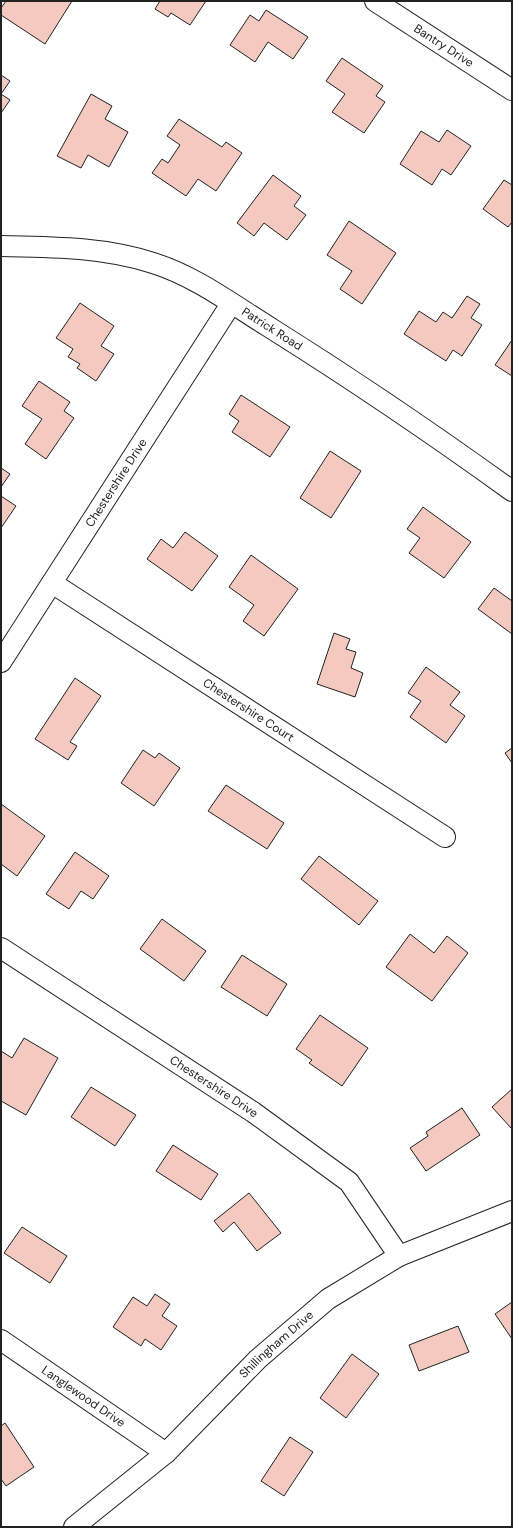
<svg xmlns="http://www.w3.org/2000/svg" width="513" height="1528" viewBox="0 0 513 1528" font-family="'DM Sans',sans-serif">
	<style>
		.building { fill: #f3c9c0; stroke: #222 }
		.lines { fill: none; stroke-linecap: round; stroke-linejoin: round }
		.street-casing { stroke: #222; stroke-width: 22 }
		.street { stroke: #fff; stroke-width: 20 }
		.labels { text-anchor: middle; stroke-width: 3; stroke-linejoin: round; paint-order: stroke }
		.street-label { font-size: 12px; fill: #222; stroke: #fff }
	</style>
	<rect width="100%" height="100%" fill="#fff"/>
	<g class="building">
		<polygon points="6,1 72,1 45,44 1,15 1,8"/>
		<polygon points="160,1 206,1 190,25 171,13 168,17 155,9"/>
		<polygon points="266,10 308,37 293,59 268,42 255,62 230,45 250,15 259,21"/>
		<polygon points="342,58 383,86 376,96 385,102 364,133 332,112 345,94 326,81"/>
		<polygon points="1,75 10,81 1,94"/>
		<polygon points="1,94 10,100 1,113"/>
		<polygon points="91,94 112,106 105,119 128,132 109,167 88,155 81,168 57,156"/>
		<polygon points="179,119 222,147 226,142 242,153 216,191 198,179 186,196 152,173 162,159 168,163 180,145 167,136"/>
		<polygon points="447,130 471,146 451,175 442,169 432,185 400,164 421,131 439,142"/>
		<polygon points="273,175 301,196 294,206 306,215 287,240 264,223 254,236 237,223"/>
		<polygon points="504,180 512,185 512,222 508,227 483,209"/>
		<polygon points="349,221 396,253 362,304 340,289 352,271 327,255"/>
		<polygon points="467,296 480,304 471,318 482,325 462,356 453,350 446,361 404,334 419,311 436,322 443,312 452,318"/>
		<polygon points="80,303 114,326 101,346 114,354 96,381 77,368 80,364 68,357 73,349 56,338"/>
		<polygon points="512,340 512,376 495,365"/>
		<polygon points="39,381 70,402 64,411 74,418 46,459 25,444 42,419 22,406"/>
		<polygon points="241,395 290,427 270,457 232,432 239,421 229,414"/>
		<polygon points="330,451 361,471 331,518 300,498"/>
		<polygon points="1,468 10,474 1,487"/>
		<polygon points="1,496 16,506 1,528"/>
		<polygon points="423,507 471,542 444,578 409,553 420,538 407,529"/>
		<polygon points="185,532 218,556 192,591 147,559 161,539 173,548"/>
		<polygon points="251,555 298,589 264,636 243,621 254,605 229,587"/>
		<polygon points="494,588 512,601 512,634 478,609"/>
		<polygon points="334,633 350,639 346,649 356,652 351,668 363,673 355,697 317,684"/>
		<polygon points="426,667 460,692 450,705 465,716 446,743 410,717 421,701 408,693"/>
		<polygon points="75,678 101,696 70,742 77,746 68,760 35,739"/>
		<polygon points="512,748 512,763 505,753"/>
		<polygon points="143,750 155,758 159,753 180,768 154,806 121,783"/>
		<polygon points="226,785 284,823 267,849 208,811"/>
		<polygon points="1,804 45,836 17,876 1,864"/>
		<polygon points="75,852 109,876 93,899 81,891 69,909 46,894"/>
		<polygon points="319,856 378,901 359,925 301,879"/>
		<polygon points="162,919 206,951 184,981 140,949"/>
		<polygon points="410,934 434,953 447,936 468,953 432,1001 386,967"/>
		<polygon points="242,955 287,984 267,1016 221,987"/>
		<polygon points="320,1015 368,1048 342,1086 309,1063 312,1060 296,1049"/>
		<polygon points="24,1038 58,1058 26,1115 1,1101 1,1051 12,1058"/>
		<polygon points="91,1087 136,1115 115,1146 71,1117"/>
		<polygon points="512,1089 512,1127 511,1128 492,1107"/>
		<polygon points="462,1108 480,1135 426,1171 410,1148 428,1136 426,1132"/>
		<polygon points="173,1145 218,1174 201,1200 156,1171"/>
		<polygon points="249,1193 281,1233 257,1251 234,1222 223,1232 214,1221"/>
		<polygon points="22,1227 67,1256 50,1283 4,1253"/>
		<polygon points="155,1294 170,1304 162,1316 177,1326 161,1350 145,1339 141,1346 113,1327 133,1297 147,1306"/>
		<polygon points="512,1302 512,1339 495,1314"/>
		<polygon points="458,1326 469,1352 419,1371 409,1345"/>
		<polygon points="352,1354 379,1374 346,1418 320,1398"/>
		<polygon points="5,1423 34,1467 6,1486 1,1479 1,1426"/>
		<polygon points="290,1437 313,1452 284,1496 261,1481"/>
	</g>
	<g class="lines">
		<g class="street-casing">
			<g id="street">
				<path id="s1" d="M375,1L512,90"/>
				<path id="s2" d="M1,246C53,247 104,247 153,263C195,276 232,304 269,327C352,379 433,434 512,491"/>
				<path id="s3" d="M52,583L445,837"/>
				<path id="s4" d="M1,662L231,304"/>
				<path id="s5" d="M1,948L253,1112L349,1182L399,1256"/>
				<path id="s6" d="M1,1340L166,1453"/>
				<path id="s7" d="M74,1527L166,1453L258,1359L328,1299L399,1256L512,1211"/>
			</g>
		</g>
		<use href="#street" class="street"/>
	</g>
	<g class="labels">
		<g class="street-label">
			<text dy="4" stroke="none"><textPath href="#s1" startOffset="82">Bantry Drive</textPath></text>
			<text dy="4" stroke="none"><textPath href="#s2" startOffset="290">Patrick Road</textPath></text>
			<text dy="4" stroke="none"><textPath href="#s4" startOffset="213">Chestershire Drive</textPath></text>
			<text dy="4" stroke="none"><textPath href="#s3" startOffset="234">Chestershire Court</textPath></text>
			<text dy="4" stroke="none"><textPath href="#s5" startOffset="254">Chestershire Drive</textPath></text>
			<text dy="4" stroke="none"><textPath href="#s7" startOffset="273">Shillingham Drive</textPath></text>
			<text dy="4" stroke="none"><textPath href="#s6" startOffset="100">Langlewood Drive</textPath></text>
		</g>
	</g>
	<rect width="513" height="1528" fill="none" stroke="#222222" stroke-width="4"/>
</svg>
